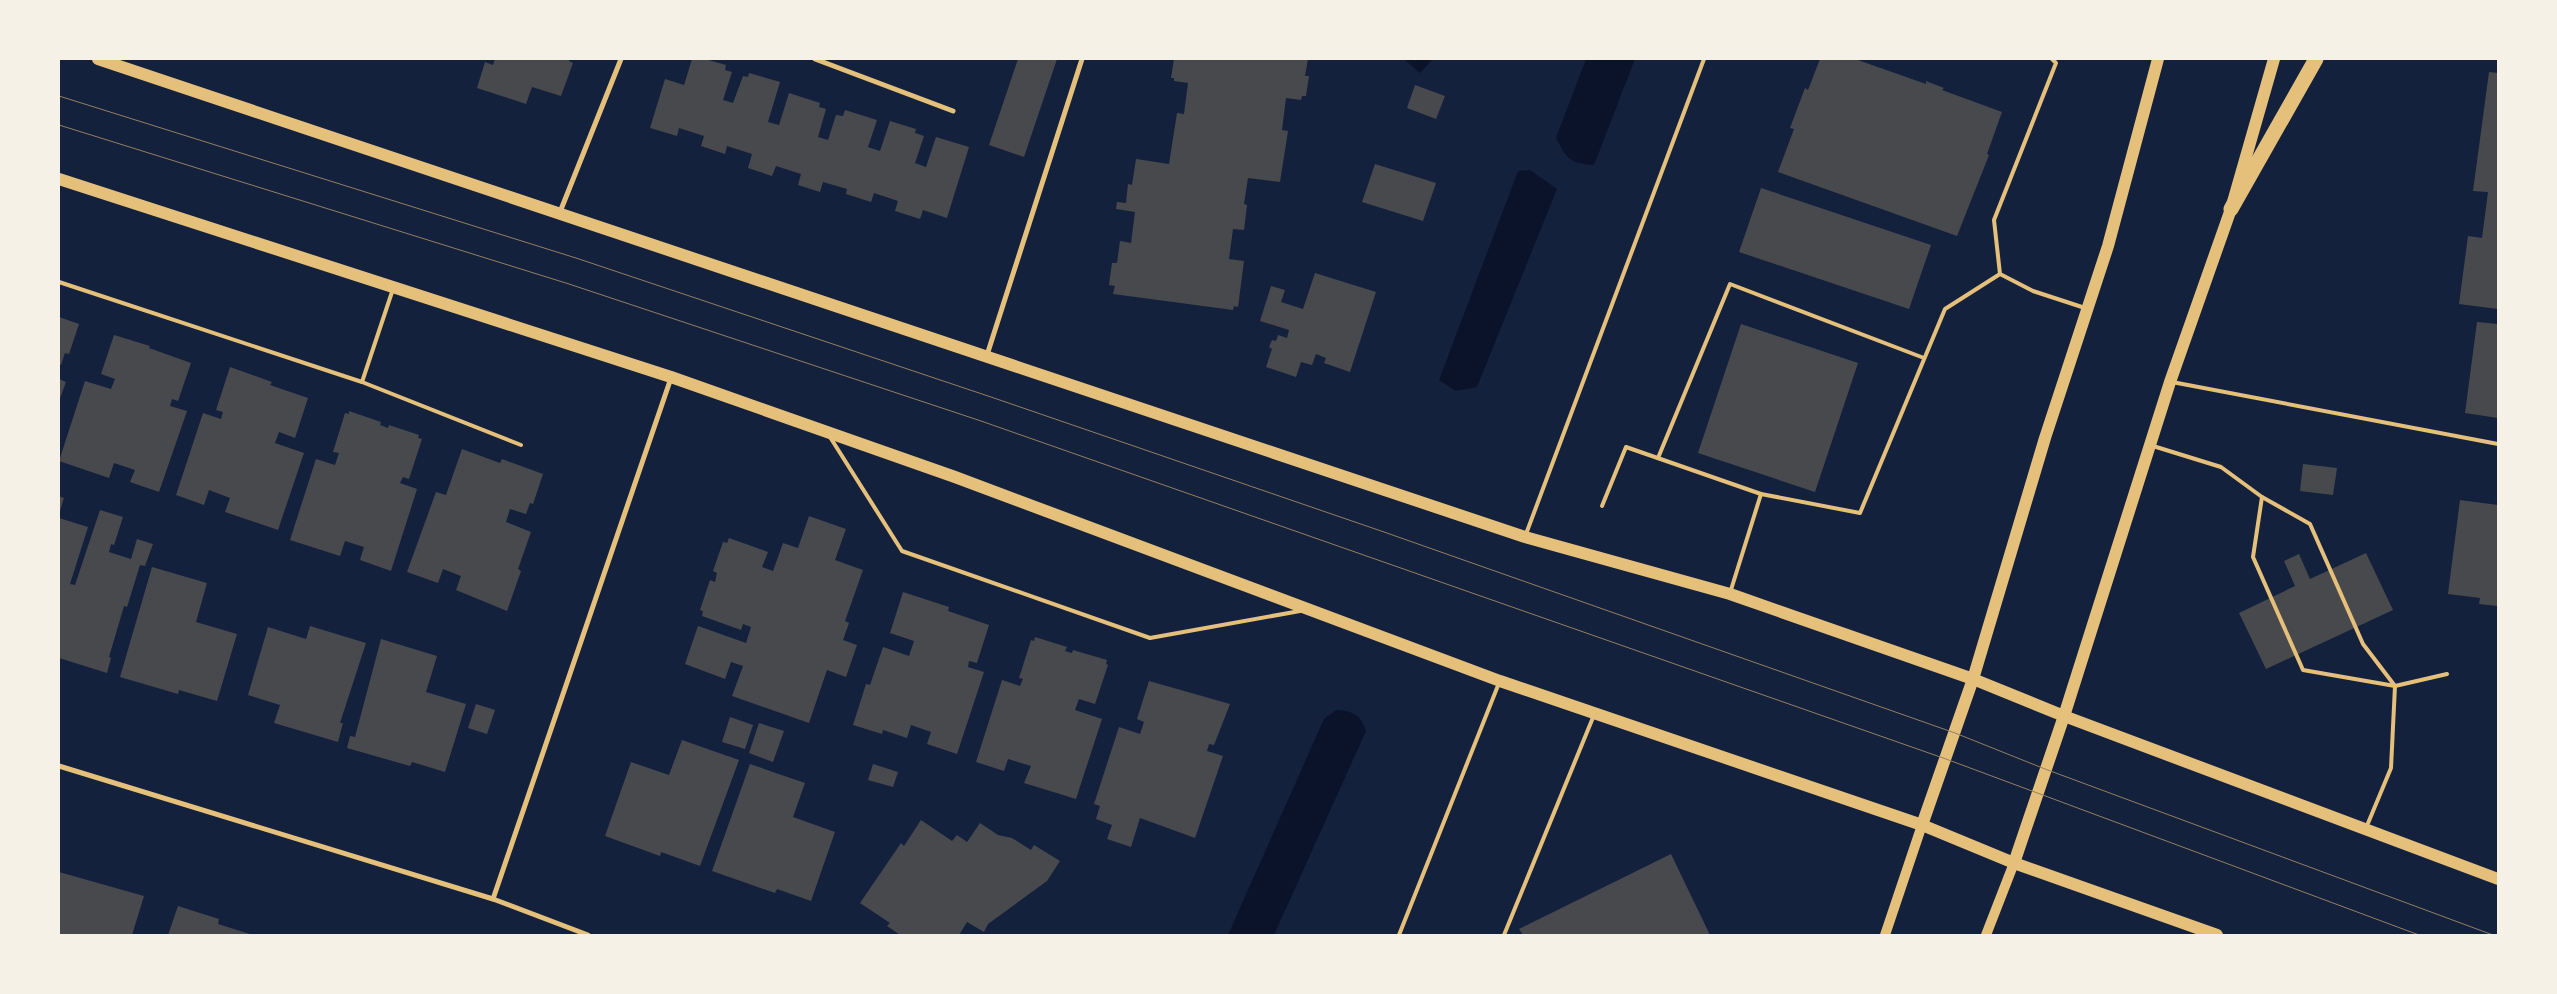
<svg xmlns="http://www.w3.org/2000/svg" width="2557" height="994" viewBox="0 0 2557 994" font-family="Figtree,sans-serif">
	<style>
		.water { fill: #0b132b }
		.building { fill: #48494c }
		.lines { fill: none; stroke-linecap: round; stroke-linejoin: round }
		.service { stroke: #e5c07b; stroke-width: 4 }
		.minor { stroke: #e5c07b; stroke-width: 5 }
		.secondary { stroke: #e5c07b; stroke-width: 10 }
		.primary { stroke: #e5c07b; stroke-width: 12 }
		.motorway { stroke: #e5c07b; stroke-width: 15 }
		.tram { stroke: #918062; stroke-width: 1 }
	</style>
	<rect width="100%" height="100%" fill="#14213d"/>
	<g class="water">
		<polygon points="1404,59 1433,59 1420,73"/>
		<path d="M1586,59H1635L1594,165C1570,164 1566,158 1556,138Z"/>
		<polygon points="1530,170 1557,189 1477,387 1456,391 1439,380 1518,171"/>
		<path d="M1336,710C1352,710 1362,716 1366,731L1274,935H1228L1324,719Z"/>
	</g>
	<g class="building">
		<polygon points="495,59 569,59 569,61 573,63 561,96 532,87 526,104 477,88 485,62 493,65"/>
		<polygon points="692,59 705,59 726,65 725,70 732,72 723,100 733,103 743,76 748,77 749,73 780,82 768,122 779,125 789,93 820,103 819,107 826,109 818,137 828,140 836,115 843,116 845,110 877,120 868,147 880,151 890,121 916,129 915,133 924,136 915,163 926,167 936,137 969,147 947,218 923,210 920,219 895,211 898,201 874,193 871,202 846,194 847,189 823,182 820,192 798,185 801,174 776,166 772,176 748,168 752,154 727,146 725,154 701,146 704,136 679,128 677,136 650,128 665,79 684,85"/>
		<polygon points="1018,59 1057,59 1024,157 989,145"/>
		<polygon points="1174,59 1308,59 1305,76 1309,76 1306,96 1302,96 1301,100 1286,98 1282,130 1288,131 1280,182 1248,178 1244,204 1247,205 1244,230 1233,229 1229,259 1244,261 1238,307 1234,306 1233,310 1113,294 1115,286 1109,285 1112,263 1117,263 1120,241 1131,243 1135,212 1116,209 1117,202 1126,203 1128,184 1132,185 1136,159 1169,164 1177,113 1184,114 1188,83 1174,81 1174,78 1171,78"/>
		<polygon points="1820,59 1855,59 1926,84 1926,81 1944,88 1942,90 2002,112 1987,154 1989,155 1957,236 1778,172 1794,129 1790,128 1805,88 1808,90"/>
		<polygon points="2489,72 2498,73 2498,309 2459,304 2468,236 2482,238 2488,192 2473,191"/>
		<polygon points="1415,85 1445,96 1436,119 1407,108"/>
		<polygon points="1375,164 1436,183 1423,221 1362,202"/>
		<polygon points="1761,188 1931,245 1909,309 1739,252"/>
		<polygon points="1315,273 1376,292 1350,372 1324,363 1326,358 1316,354 1312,365 1301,362 1296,377 1266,367 1272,349 1269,347 1272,340 1276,341 1278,335 1287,338 1289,330 1260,321 1271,286 1285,290 1281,302 1303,309"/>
		<polygon points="59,317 79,324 69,354 65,353 61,365 59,364"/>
		<polygon points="2477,322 2498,324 2498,418 2465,413"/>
		<polygon points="1741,324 1858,363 1815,492 1698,453"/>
		<polygon points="114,335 150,346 149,348 191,363 178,401 172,399 170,406 187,411 159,492 130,482 135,470 114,463 109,478 59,461 85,381 111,389 115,379 101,374"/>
		<polygon points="230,367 272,382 270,385 308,398 295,438 279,432 275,443 304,453 278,530 225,512 230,498 209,490 204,505 176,495 203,413 221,419 223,412 216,410"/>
		<polygon points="59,379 66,382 59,401"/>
		<polygon points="349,411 381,422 380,425 388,428 389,425 419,435 418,438 422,439 409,479 403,477 400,483 417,489 391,571 360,560 364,547 345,541 340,556 290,540 316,459 335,465 339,453 333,452 345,413 349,414"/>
		<polygon points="462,449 500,463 502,459 543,474 533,504 530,503 526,514 510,509 506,522 531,532 518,569 521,571 507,611 456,590 461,576 443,569 438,583 407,572 436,492 446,495"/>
		<polygon points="2303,464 2337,468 2333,495 2300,491"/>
		<polygon points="59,496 64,498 59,514"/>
		<polygon points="2460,500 2498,505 2498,606 2479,604 2480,598 2448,594"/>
		<polygon points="100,510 123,517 114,545 111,544 109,552 131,559 137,539 153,544 145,566 140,565 127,607 124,606 109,657 111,658 107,673 59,658 59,518 88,527 70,584 75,585"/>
		<polygon points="809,516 846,529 835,560 863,570 845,621 849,623 843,640 857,645 846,677 827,670 809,723 732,696 743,666 731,662 725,679 685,664 698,626 746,643 751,627 743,624 741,630 702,616 703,611 700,610 710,580 715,582 717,573 713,571 723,542 727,543 729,538 768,552 762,567 773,571 783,543 798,548"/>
		<polygon points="2366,553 2393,610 2266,669 2239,613 2295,586 2284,561 2299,554 2310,579"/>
		<polygon points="152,567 207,583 196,622 237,634 217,701 179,690 178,694 120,677"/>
		<polygon points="903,592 949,607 948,611 989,625 977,663 969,661 968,667 984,672 957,754 927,744 931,732 911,725 907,738 883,730 882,734 853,725 866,684 870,685 883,647 909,656 914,641 890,633"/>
		<polygon points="310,626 366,643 340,723 343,723 338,742 274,723 280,705 248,695 268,627 306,639"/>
		<polygon points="1035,637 1067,647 1065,651 1072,653 1073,650 1107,660 1106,664 1108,665 1095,704 1079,699 1075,710 1102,719 1076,799 1024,783 1031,766 1008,759 1004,771 976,762 1002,680 1020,686 1023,679 1019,678 1031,640 1034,641"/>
		<polygon points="381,639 437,656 426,692 466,704 445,772 412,762 410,766 347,748 350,736 355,737"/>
		<polygon points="1149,681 1230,704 1214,745 1209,744 1207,751 1223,756 1195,838 1140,818 1131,847 1107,839 1112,825 1096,819 1100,806 1094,804 1119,727 1140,734 1144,722 1137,719"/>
		<polygon points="476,704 495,710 487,734 468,728"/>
		<polygon points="730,717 753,725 745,749 722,742"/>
		<polygon points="759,723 784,731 773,762 749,753"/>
		<polygon points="682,740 739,760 700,866 661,852 660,856 605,836 631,762 669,775"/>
		<polygon points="750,764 805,783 793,817 835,832 811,901 777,889 775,893 712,871"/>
		<polygon points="873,764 898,772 893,787 868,780"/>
		<polygon points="921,820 952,841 957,835 967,842 980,823 998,835 1012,838 1031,850 1034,845 1060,861 1047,881 988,924 984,932 967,922 959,935 900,935 887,926 890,923 860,903 901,843 904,846"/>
		<polygon points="1671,854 1710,935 1523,935 1519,929"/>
		<polygon points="59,872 144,896 132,935 59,935"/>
		<polygon points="178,906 219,919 218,924 253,935 168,935"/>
	</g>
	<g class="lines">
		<g class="service">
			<polyline points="2052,59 2056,63 1994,220 2000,274 2033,291 2085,308"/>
			<polyline points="59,282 362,382 393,289"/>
			<polyline points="362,382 521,445"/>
			<polyline points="2172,382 2498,444"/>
			<polyline points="830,437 902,551 1150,638 1300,611"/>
			<polyline points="2153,446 2221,467 2262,497 2253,557 2303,670 2395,686"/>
			<polyline points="1658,458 1730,284 1924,358"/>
			<polyline points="2262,497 2310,524 2363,644 2395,686"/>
			<polyline points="1602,506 1626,447 1761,494"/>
			<polyline points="1526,534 1704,59"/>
			<polyline points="1730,593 1761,494 1860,513 1945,309 2000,274"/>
			<polyline points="2366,828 2391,768 2395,686 2447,674"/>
			<polyline points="1399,935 1499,683"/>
			<polyline points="1504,935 1594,715"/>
		</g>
		<g class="minor">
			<polyline points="815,59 953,111"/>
			<polyline points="560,212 621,59"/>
			<polyline points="987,355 1082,59"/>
			<polyline points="59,766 493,899 588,935"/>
			<polyline points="493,899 671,378"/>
		</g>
		<g class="secondary">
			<polyline points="1885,935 1922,825"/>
			<polyline points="1986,935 2014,863"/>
		</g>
		<g class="primary">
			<polyline points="98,59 1525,537 1730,594 1973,679 2064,716 2498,879"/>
			<polyline points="59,179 671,377 955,477 1500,681 1922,825 2014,863 2217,935"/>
			<polyline points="1922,825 1973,679 2045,438 2108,246 2158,59"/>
			<polyline points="2014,863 2064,716 2170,382 2231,209 2274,59"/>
		</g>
		<polyline class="motorway" points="2231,209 2316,59"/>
		<g class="tram">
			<polyline points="59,96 576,258 991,397 1384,532 1955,733 2045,769 2493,935"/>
			<polyline points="59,125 569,284 981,421 1946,759 2419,935"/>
		</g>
	</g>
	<rect width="2557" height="994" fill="none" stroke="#f6f1e7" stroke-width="120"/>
</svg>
